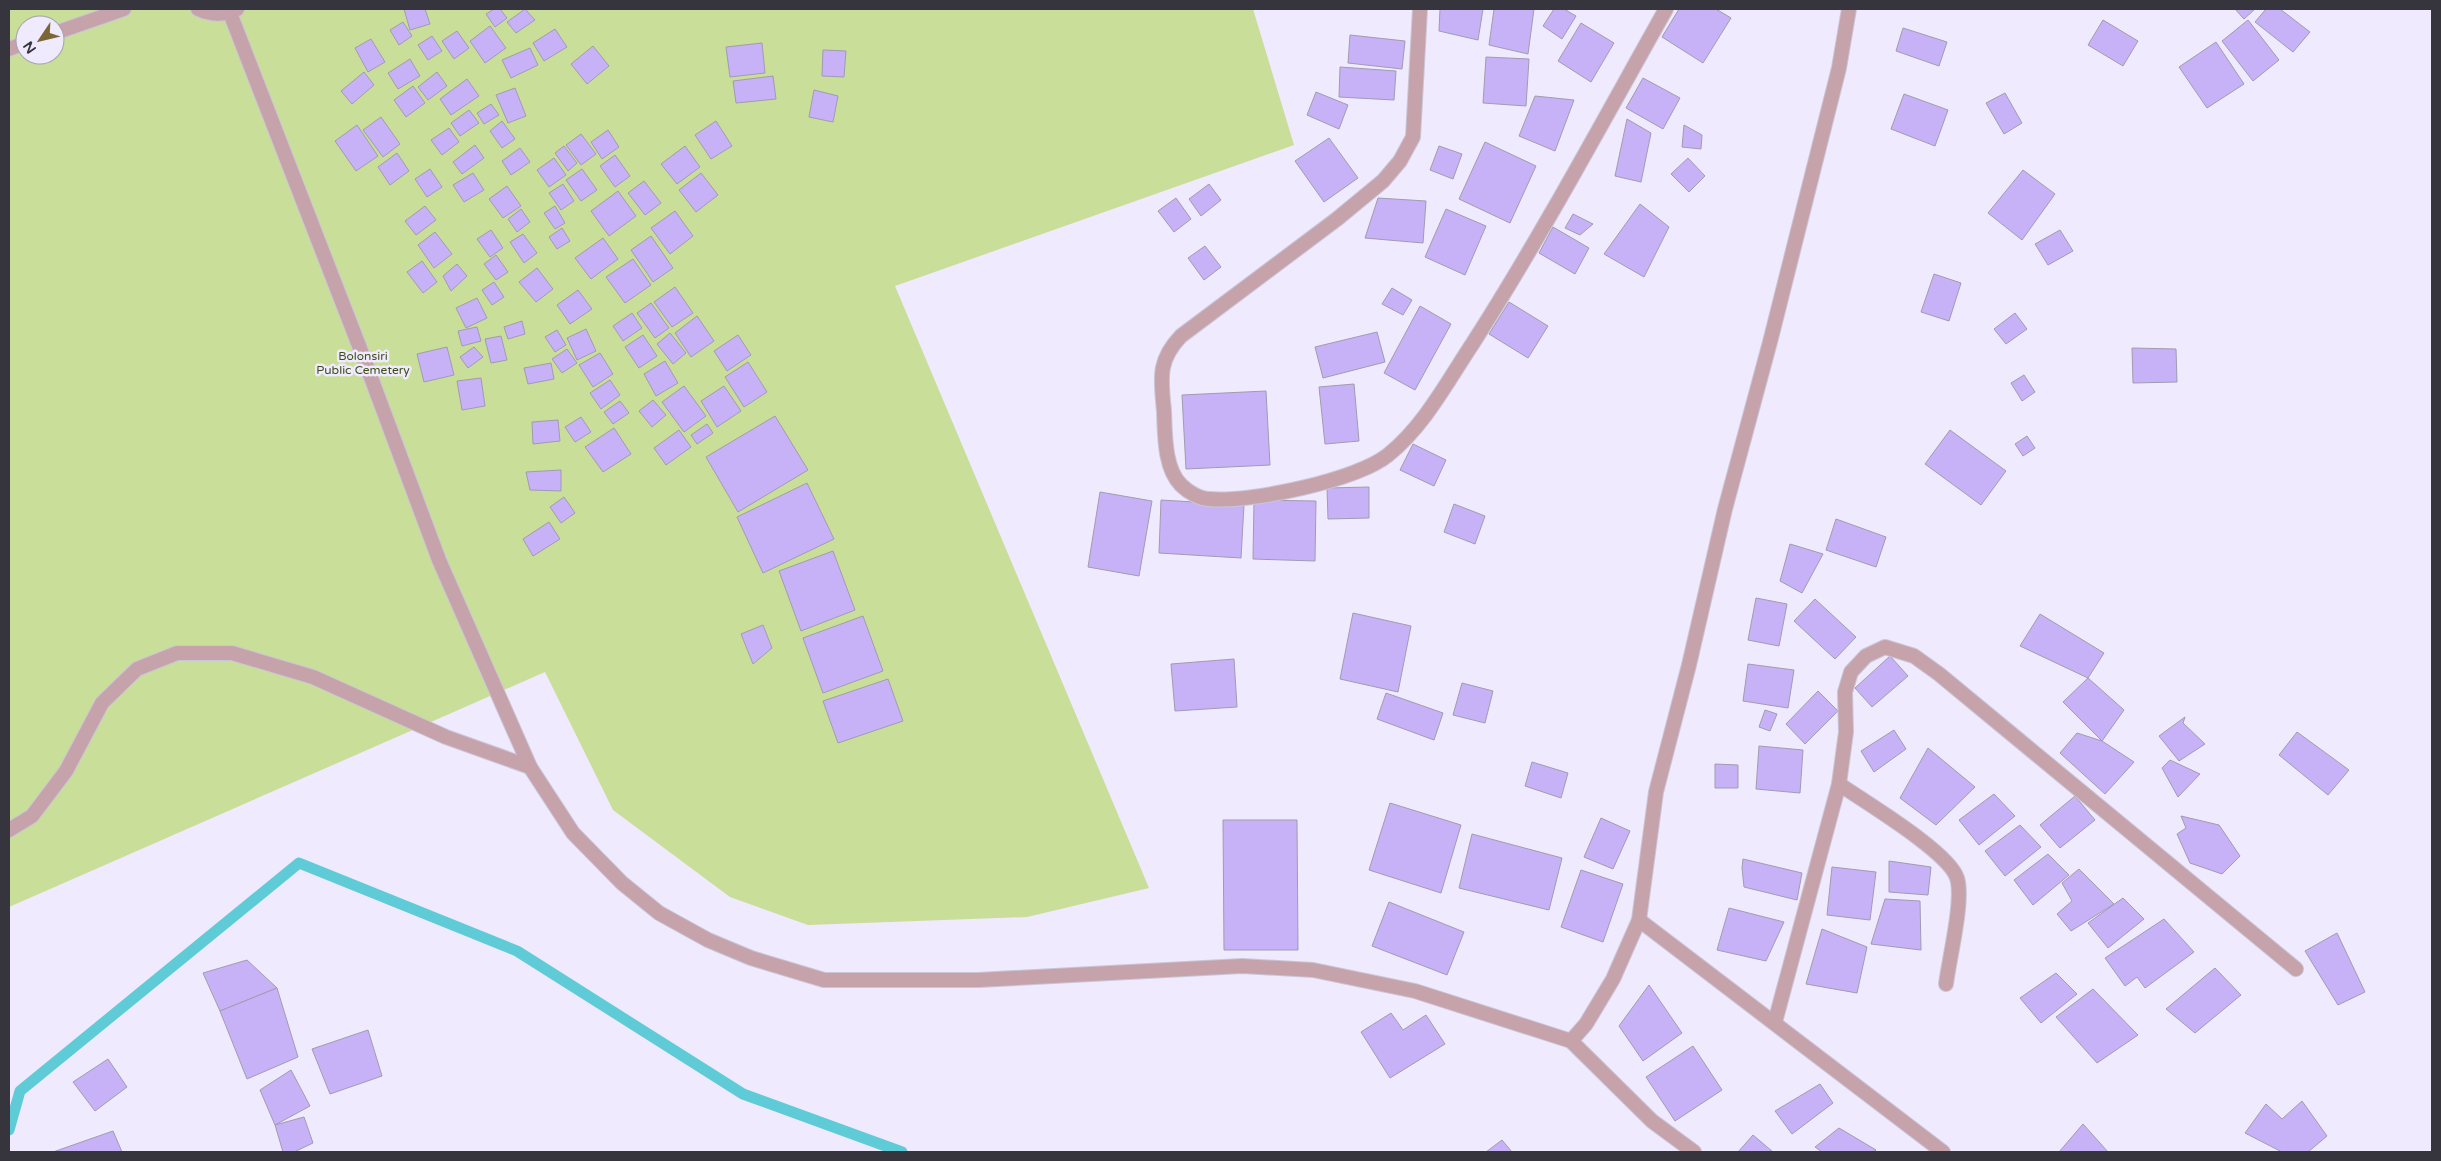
<svg xmlns="http://www.w3.org/2000/svg" width="2441" height="1161" viewBox="0 0 2441 1161" font-family="'Varela Round',sans-serif">
	<style>
		.green { fill: #c8de99; fill-rule: evenodd }
		.lines { fill: none; stroke-linecap: round; stroke-linejoin: round }
		.stream { stroke: #5fcbd7; stroke-width: 11 }
		.building { fill: #c7b2f8; stroke: #a19bb1 }
		.minor-casing { stroke: #cac6d7; stroke-width: 16 }
		.minor { stroke: #c6a2aa; stroke-width: 14 }
		.labels { text-anchor: middle; stroke-width: 5; stroke-linejoin: round; paint-order: stroke }
		.park-label { font-size: 12px; fill: #3e4c17; stroke: #efeafd }
	</style>
	<rect width="100%" height="100%" fill="#efeafd"/>
	<path class="green" d="M9,9H1253L1294,145L895,286L1149,888L1027,917L808,925L730,897L613,810L545,672L9,907ZM25,25H55V55H25Z"/>
	<g class="lines">
		<polyline class="stream" points="9,1130 20,1091 299,863 517,951 743,1094 902,1152"/>
	</g>
	<g class="building">
		<polygon points="404,9 425,9 430,24 410,30"/>
		<polygon points="494,9 500,9 507,18 495,27 486,14"/>
		<polygon points="525,9 535,20 516,33 507,22"/>
		<polygon points="1440,9 1483,9 1478,40 1439,31"/>
		<polygon points="1494,9 1534,9 1528,54 1489,45"/>
		<polygon points="1554,9 1564,9 1576,16 1562,39 1543,26"/>
		<polygon points="1679,9 1716,9 1731,18 1703,63 1662,37"/>
		<polygon points="2235,9 2255,9 2244,19"/>
		<polygon points="2266,9 2280,9 2310,32 2293,52 2255,22"/>
		<polygon points="2103,20 2138,41 2123,66 2088,45"/>
		<polygon points="2248,20 2279,60 2253,81 2222,41"/>
		<polygon points="403,22 412,36 399,45 390,30"/>
		<polygon points="1581,23 1614,43 1591,82 1558,61"/>
		<polygon points="490,26 506,48 485,63 470,41"/>
		<polygon points="1903,28 1947,42 1939,66 1896,51"/>
		<polygon points="555,29 567,47 544,61 533,43"/>
		<polygon points="457,31 469,48 454,59 442,41"/>
		<polygon points="1350,35 1405,41 1402,69 1348,63"/>
		<polygon points="432,36 442,51 428,60 418,45"/>
		<polygon points="371,39 385,62 368,72 355,48"/>
		<polygon points="2216,42 2244,84 2207,108 2179,67"/>
		<polygon points="762,43 765,73 730,77 726,47"/>
		<polygon points="593,46 609,66 587,84 571,64"/>
		<polygon points="530,48 538,65 511,78 502,60"/>
		<polygon points="823,50 846,51 844,77 822,76"/>
		<polygon points="1486,57 1529,59 1526,106 1483,103"/>
		<polygon points="410,59 420,76 398,89 388,73"/>
		<polygon points="1340,67 1396,71 1394,100 1339,97"/>
		<polygon points="364,72 374,85 352,104 341,91"/>
		<polygon points="437,72 447,86 428,100 418,87"/>
		<polygon points="773,76 776,99 736,103 733,81"/>
		<polygon points="1643,78 1680,98 1663,129 1626,108"/>
		<polygon points="467,79 479,96 451,115 440,99"/>
		<polygon points="413,86 425,103 406,117 394,100"/>
		<polygon points="515,88 526,116 508,123 496,95"/>
		<polygon points="814,90 838,96 833,122 809,117"/>
		<polygon points="1316,92 1348,105 1339,129 1307,115"/>
		<polygon points="2005,93 2022,123 2004,134 1986,103"/>
		<polygon points="1904,94 1948,110 1935,146 1891,129"/>
		<polygon points="1535,96 1574,100 1555,151 1519,136"/>
		<polygon points="491,104 499,115 484,124 477,113"/>
		<polygon points="469,110 479,123 460,136 451,123"/>
		<polygon points="381,117 400,144 383,157 363,130"/>
		<polygon points="1627,119 1651,133 1641,182 1615,176"/>
		<polygon points="502,121 515,139 502,148 490,131"/>
		<polygon points="716,121 732,146 711,159 695,135"/>
		<polygon points="357,125 378,156 356,171 335,141"/>
		<polygon points="1684,125 1702,135 1701,149 1682,147"/>
		<polygon points="449,128 459,142 442,155 431,140"/>
		<polygon points="608,130 619,147 602,159 591,142"/>
		<polygon points="581,134 596,154 581,165 566,145"/>
		<polygon points="1329,138 1358,178 1324,202 1295,161"/>
		<polygon points="1485,142 1536,166 1510,223 1459,199"/>
		<polygon points="475,145 484,158 462,174 453,162"/>
		<polygon points="564,146 577,163 568,171 555,153"/>
		<polygon points="685,146 700,167 677,184 661,164"/>
		<polygon points="1439,146 1462,154 1453,179 1430,170"/>
		<polygon points="520,148 530,162 511,175 502,161"/>
		<polygon points="397,153 409,171 390,185 378,167"/>
		<polygon points="615,155 630,176 615,187 600,166"/>
		<polygon points="554,158 566,175 549,187 537,170"/>
		<polygon points="1688,158 1705,176 1689,192 1671,174"/>
		<polygon points="430,169 442,187 427,197 415,179"/>
		<polygon points="582,169 597,190 581,201 566,180"/>
		<polygon points="2023,170 2055,194 2022,240 1988,213"/>
		<polygon points="473,173 484,190 464,202 453,185"/>
		<polygon points="701,173 718,195 696,212 679,190"/>
		<polygon points="644,181 661,203 645,215 628,193"/>
		<polygon points="563,184 574,201 561,210 549,193"/>
		<polygon points="1209,184 1221,200 1201,216 1189,199"/>
		<polygon points="507,186 521,206 503,218 489,199"/>
		<polygon points="618,191 636,216 609,236 591,211"/>
		<polygon points="1176,198 1191,219 1174,232 1158,211"/>
		<polygon points="1378,198 1426,201 1423,243 1365,238"/>
		<polygon points="1640,204 1669,227 1644,277 1604,254"/>
		<polygon points="425,206 436,220 416,235 405,221"/>
		<polygon points="555,206 565,223 555,229 544,213"/>
		<polygon points="521,209 530,222 517,232 508,219"/>
		<polygon points="1446,209 1486,226 1465,275 1425,257"/>
		<polygon points="675,211 693,236 670,254 651,228"/>
		<polygon points="1573,214 1593,224 1580,235 1565,228"/>
		<polygon points="1553,227 1589,248 1575,274 1539,253"/>
		<polygon points="562,228 570,241 557,249 549,237"/>
		<polygon points="491,230 503,248 490,257 477,239"/>
		<polygon points="2060,230 2073,251 2048,265 2035,244"/>
		<polygon points="435,232 452,254 434,268 418,245"/>
		<polygon points="523,234 537,253 524,263 510,242"/>
		<polygon points="651,236 673,268 653,282 631,250"/>
		<polygon points="603,238 618,259 591,279 575,258"/>
		<polygon points="1205,246 1221,267 1204,280 1188,258"/>
		<polygon points="496,255 508,272 496,280 484,264"/>
		<polygon points="633,259 651,285 625,303 606,277"/>
		<polygon points="422,261 437,282 423,293 407,272"/>
		<polygon points="457,264 467,276 451,291 443,276"/>
		<polygon points="537,268 553,289 536,302 519,282"/>
		<polygon points="1934,274 1961,283 1949,321 1921,312"/>
		<polygon points="494,282 504,297 492,305 482,290"/>
		<polygon points="675,287 693,313 672,327 654,302"/>
		<polygon points="1392,288 1412,300 1403,315 1382,304"/>
		<polygon points="578,290 592,309 570,324 557,305"/>
		<polygon points="477,298 487,318 466,328 456,308"/>
		<polygon points="1509,302 1548,326 1528,358 1489,334"/>
		<polygon points="651,303 669,328 655,338 637,313"/>
		<polygon points="1420,306 1451,324 1415,390 1384,373"/>
		<polygon points="632,313 642,328 623,341 613,326"/>
		<polygon points="2015,313 2027,329 2006,344 1994,329"/>
		<polygon points="697,316 714,341 691,357 675,333"/>
		<polygon points="522,321 525,334 508,339 504,327"/>
		<polygon points="477,327 481,341 462,346 458,331"/>
		<polygon points="586,329 596,351 577,360 567,338"/>
		<polygon points="557,330 566,345 555,352 545,337"/>
		<polygon points="1377,332 1385,362 1323,378 1315,347"/>
		<polygon points="670,333 686,353 673,364 657,344"/>
		<polygon points="643,335 657,356 639,368 625,347"/>
		<polygon points="738,335 751,355 727,371 714,351"/>
		<polygon points="501,336 507,360 491,363 485,339"/>
		<polygon points="447,347 454,375 424,382 417,354"/>
		<polygon points="474,347 483,357 468,368 460,357"/>
		<polygon points="2132,348 2176,349 2177,382 2133,383"/>
		<polygon points="567,349 577,363 562,373 552,359"/>
		<polygon points="600,353 613,374 593,387 579,365"/>
		<polygon points="665,361 678,383 656,396 644,374"/>
		<polygon points="748,362 767,392 744,407 725,377"/>
		<polygon points="551,363 554,379 528,384 524,368"/>
		<polygon points="2024,375 2035,392 2022,401 2011,383"/>
		<polygon points="481,378 485,406 462,410 457,381"/>
		<polygon points="610,380 620,395 601,409 590,393"/>
		<polygon points="1354,384 1359,441 1325,444 1319,387"/>
		<polygon points="684,386 706,416 684,432 662,402"/>
		<polygon points="724,386 741,411 717,427 701,401"/>
		<polygon points="1266,391 1270,465 1186,469 1182,395"/>
		<polygon points="653,400 666,415 652,427 639,411"/>
		<polygon points="620,401 629,413 613,424 604,412"/>
		<polygon points="775,416 808,470 738,512 706,457"/>
		<polygon points="581,417 591,432 575,442 565,427"/>
		<polygon points="558,420 560,441 533,444 532,422"/>
		<polygon points="707,424 713,433 697,444 691,435"/>
		<polygon points="614,428 631,454 603,472 585,447"/>
		<polygon points="679,430 691,447 666,465 654,448"/>
		<polygon points="1950,430 2006,471 1981,505 1925,464"/>
		<polygon points="2027,436 2035,448 2023,456 2015,444"/>
		<polygon points="1413,444 1446,460 1434,486 1400,470"/>
		<polygon points="561,470 561,491 530,490 526,472"/>
		<polygon points="807,483 834,539 763,573 737,517"/>
		<polygon points="1369,487 1369,518 1328,519 1327,488"/>
		<polygon points="1100,492 1152,501 1139,576 1088,567"/>
		<polygon points="564,497 575,513 561,523 550,507"/>
		<polygon points="1161,500 1244,505 1241,558 1159,553"/>
		<polygon points="1254,500 1316,501 1315,561 1253,559"/>
		<polygon points="1454,504 1485,516 1475,544 1444,532"/>
		<polygon points="1836,519 1886,537 1876,567 1826,550"/>
		<polygon points="549,522 560,539 533,556 523,539"/>
		<polygon points="1790,544 1823,554 1802,593 1780,581"/>
		<polygon points="833,551 855,610 801,631 779,571"/>
		<polygon points="1756,598 1787,604 1779,646 1748,640"/>
		<polygon points="1815,599 1856,637 1835,659 1794,621"/>
		<polygon points="1353,613 1411,626 1398,692 1340,679"/>
		<polygon points="2040,614 2104,653 2088,678 2020,646"/>
		<polygon points="863,616 883,671 823,693 803,638"/>
		<polygon points="763,625 772,648 753,664 741,634"/>
		<polygon points="1890,656 1908,676 1872,707 1855,688"/>
		<polygon points="1234,659 1237,707 1175,711 1171,664"/>
		<polygon points="1748,664 1794,670 1788,708 1743,701"/>
		<polygon points="2088,678 2124,710 2102,741 2063,702"/>
		<polygon points="888,679 903,721 838,743 823,701"/>
		<polygon points="1462,683 1493,691 1485,723 1453,715"/>
		<polygon points="1818,691 1838,711 1805,744 1786,724"/>
		<polygon points="1386,693 1443,713 1434,740 1377,719"/>
		<polygon points="1765,710 1777,714 1770,731 1759,727"/>
		<polygon points="2185,717 2183,723 2205,744 2179,761 2159,736"/>
		<polygon points="1894,730 1906,749 1874,772 1861,751"/>
		<polygon points="2297,732 2349,770 2328,795 2279,755"/>
		<polygon points="2077,733 2102,741 2134,762 2105,794 2060,753"/>
		<polygon points="1759,746 1803,750 1800,793 1756,789"/>
		<polygon points="1928,748 1975,787 1936,825 1900,798"/>
		<polygon points="2170,760 2200,774 2178,797 2162,768"/>
		<polygon points="1532,762 1568,773 1561,798 1525,786"/>
		<polygon points="1715,764 1738,765 1738,788 1715,788"/>
		<polygon points="1994,794 2015,816 1979,845 1959,820"/>
		<polygon points="2075,796 2095,820 2060,848 2040,825"/>
		<polygon points="1390,803 1461,825 1441,893 1369,870"/>
		<polygon points="2181,816 2219,825 2240,856 2222,874 2190,863 2177,834 2186,828"/>
		<polygon points="1601,818 1630,831 1613,869 1584,857"/>
		<polygon points="1223,820 1297,820 1298,950 1224,950"/>
		<polygon points="2020,825 2041,847 2005,876 1985,851"/>
		<polygon points="1472,834 1562,858 1549,910 1459,888"/>
		<polygon points="2048,854 2069,875 2033,905 2014,880"/>
		<polygon points="1743,859 1802,873 1797,900 1744,887 1742,868"/>
		<polygon points="1889,861 1931,867 1928,895 1889,892"/>
		<polygon points="1832,867 1876,872 1870,920 1827,915"/>
		<polygon points="2079,869 2114,904 2071,931 2057,914 2072,901 2062,883"/>
		<polygon points="1581,870 1623,884 1603,942 1561,927"/>
		<polygon points="2123,898 2144,919 2108,948 2088,923"/>
		<polygon points="1885,899 1920,901 1921,950 1871,944"/>
		<polygon points="1389,902 1464,932 1447,975 1372,946"/>
		<polygon points="1729,908 1784,922 1766,961 1717,950"/>
		<polygon points="2164,919 2194,952 2145,988 2137,977 2125,986 2105,958"/>
		<polygon points="1822,929 1867,947 1857,993 1806,984"/>
		<polygon points="2337,933 2365,992 2338,1005 2305,951"/>
		<polygon points="247,960 277,988 220,1011 203,973"/>
		<polygon points="2215,968 2241,995 2195,1033 2166,1009"/>
		<polygon points="2056,973 2077,994 2041,1023 2020,998"/>
		<polygon points="1649,985 1682,1033 1643,1061 1619,1026"/>
		<polygon points="277,988 298,1057 247,1079 220,1011"/>
		<polygon points="2093,989 2138,1035 2097,1063 2056,1017"/>
		<polygon points="1391,1013 1403,1030 1426,1015 1445,1044 1390,1078 1361,1032"/>
		<polygon points="368,1030 382,1076 330,1094 312,1049"/>
		<polygon points="1693,1046 1722,1090 1675,1121 1646,1077"/>
		<polygon points="108,1059 127,1087 95,1111 73,1082"/>
		<polygon points="291,1070 310,1106 275,1125 260,1090"/>
		<polygon points="1820,1084 1833,1103 1792,1134 1775,1111"/>
		<polygon points="2302,1101 2327,1136 2308,1152 2282,1152 2245,1133 2266,1104 2282,1119"/>
		<polygon points="304,1117 313,1143 294,1152 283,1152 275,1125"/>
		<polygon points="2083,1124 2108,1152 2059,1152"/>
		<polygon points="1839,1128 1876,1150 1873,1152 1822,1152 1815,1147"/>
		<polygon points="113,1131 122,1152 53,1152"/>
		<polygon points="1753,1135 1773,1152 1738,1152"/>
		<polygon points="1502,1140 1512,1152 1486,1152"/>
	</g>
	<g class="lines">
		<g class="minor-casing">
			<g id="minor">
				<path d="M198,9C211,15 225,15 237,9"/>
				<path d="M1420,9L1413,137L1400,161L1383,181L1337,219L1181,336C1157,361 1161,379 1164,411C1165,434 1164,468 1181,485C1188,492 1200,499 1209,499C1250,503 1357,480 1388,455C1425,425 1447,382 1473,343C1542,235 1603,121 1666,9"/>
				<polyline points="230,13 363,356 439,560 530,767 573,833 622,883 659,913 708,940 751,958 824,980 978,980 1242,966 1313,970 1415,991 1571,1041 1652,1121 1694,1152"/>
				<polyline points="55,33 124,9"/>
				<polyline points="9,49 25,43"/>
				<path d="M1839,784C1865,802 1949,852 1957,878C1964,900 1949,959 1946,984"/>
				<polyline points="9,830 32,816 66,771 102,703 137,669 177,653 232,653 313,677 446,737 530,767"/>
				<polyline points="1639,920 1943,1152"/>
				<polyline points="1775,1022 1839,784 1846,732 1845,692 1851,672 1866,656 1885,647 1914,656 1939,674 2296,969"/>
				<polyline points="1571,1041 1586,1024 1613,979 1639,920 1656,792 1689,665 1725,509 1770,342 1839,68 1849,9"/>
			</g>
		</g>
		<use href="#minor" class="minor"/>
	</g>
	<g class="labels">
		<g class="park-label">
			<text x="363" y="360">Bolonsiri<tspan x="363" dy="14">Public Cemetery</tspan></text>
		</g>
	</g>
	<rect width="2441" height="1161" fill="none" stroke="#36343d" stroke-width="20"/>
	<g transform="translate(40 40) rotate(235)"><circle r="24" fill="#efeafd" stroke="#a5a1b0"/>
	<path d="M0-4L9 19L0 12L-9 19Z" fill="#7b6736"/>
	<text y="-8" font-size="14" font-weight="bold" text-anchor="middle" fill="#36343d">N</text>
	</g>
</svg>
